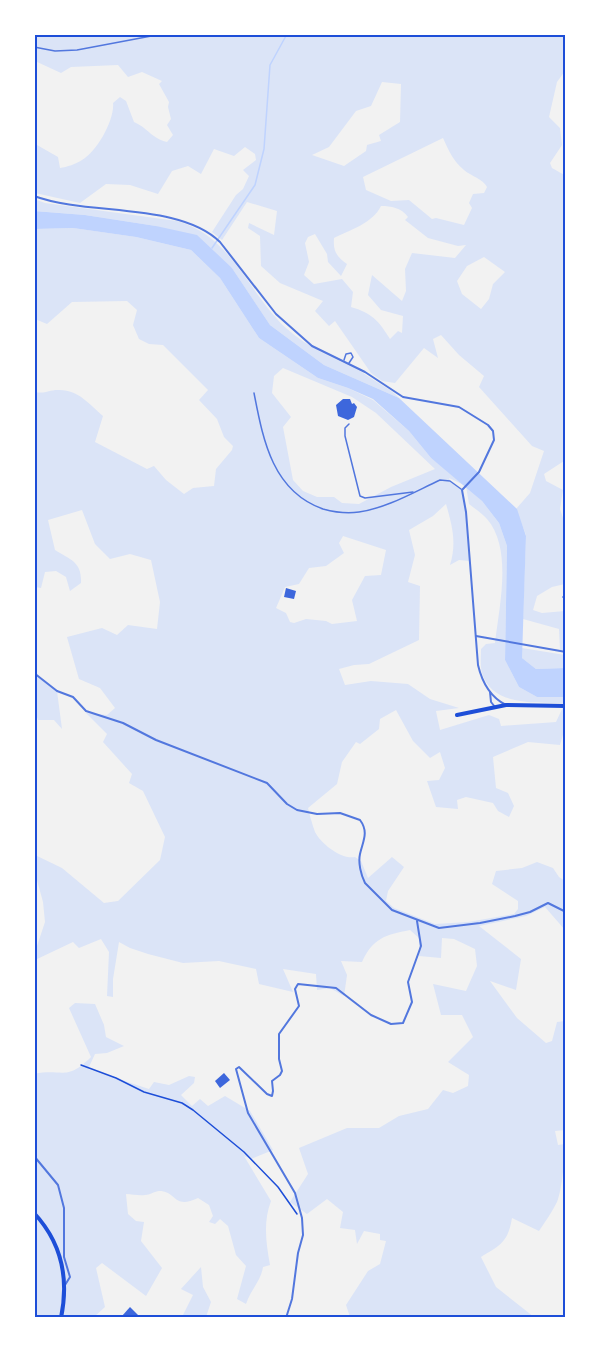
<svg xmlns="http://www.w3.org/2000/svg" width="600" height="1352" viewBox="0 0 600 1352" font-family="'DM Sans',sans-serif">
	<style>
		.green { fill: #dbe4f7; fill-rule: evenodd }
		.water { fill: #bfd3fe }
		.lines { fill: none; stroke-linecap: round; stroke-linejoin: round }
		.stream { stroke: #bfd3fe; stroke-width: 1.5 }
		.building { fill: #3d67dc }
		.path { stroke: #1d4ed8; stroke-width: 1.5 }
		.service { stroke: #5277de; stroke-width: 1.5 }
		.minor { stroke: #5277de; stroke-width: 2 }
		.secondary { stroke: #1d4ed8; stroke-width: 4 }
		.primary { stroke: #1d4ed8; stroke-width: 4 }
		.neatline { fill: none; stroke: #1d4ed8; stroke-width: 2 }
	</style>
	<rect width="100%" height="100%" fill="#f2f2f2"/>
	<g class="green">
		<path d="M34,35H565V71L557,82L549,117L560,128L562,145L550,163L552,168L566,176L565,463L564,461L544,474L546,481L563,490L560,509L563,518L565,519V584L552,587L537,596L533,610L542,613L565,611V650H560L559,629L523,619L526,535L516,509L530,493L544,451L532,446L479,387L484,376L459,355L441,335L433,339L438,358L424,348L395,383L382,381L371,373L335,321L329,326L315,311L323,301L280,283L261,266L260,236L248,228L249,223L274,235L277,211L247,202L222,240L212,232L236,195L243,189L249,176L243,170L256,160L255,154L245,147L234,156L214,149L201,174L188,166L172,171L158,194L130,185L106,184L80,203L35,193V141L37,145L58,157L60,168C67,167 76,164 82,160C97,152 115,119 113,103L120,97L126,101L134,122C148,128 151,138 167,142L173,135L167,125L171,119L168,107L169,102L159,84L162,81L142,72L128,77L118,65L71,67L61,73L35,61ZM382,82L401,84L400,122L379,135L381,141L367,145L366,151L344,166L312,155L329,147L356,111L371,106ZM443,138C449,151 453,161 464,170C471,176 483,179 487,187L484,193L473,194L469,203L472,208L464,225L436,218L432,219L409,200L391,201L366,190L363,177ZM381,206C391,206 402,208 408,217L405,220L428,238L458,246L466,245L455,258L412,253L405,269L406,291L402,301L372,275L368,295L381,310L403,316L402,333L398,331L390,339C379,321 372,313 351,307L353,292L342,279L314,284L304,275L309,262L305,243L308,237L315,234L327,254L328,262L341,276L347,264C336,256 333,251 334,238C350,230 373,223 381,206ZM484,257L505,272L493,284L489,299L481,309L462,294L457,281L467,266Z"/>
		<path d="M34,199L45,203L177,221C233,237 247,292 286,328C308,348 332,357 358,370C364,373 370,378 377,382C385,387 393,391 399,398L324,365L270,325L232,268L156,226L85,215L35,211Z"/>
		<path d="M73,228L136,237L191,250L220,278L259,338L318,378L348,388L373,400L409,431L431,458L466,486L482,501L499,523L507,546L505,660L519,687L537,697H565V703C537,702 492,707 482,673C480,666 481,656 481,649L486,644L495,643C499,607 513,549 487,519C482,513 475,509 469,504L466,486L449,478L450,481L462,490L465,500L470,561L459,560L450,565C457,543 452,525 446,504L433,516L409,530L415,555L408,582L420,586L419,640L369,664L354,665L339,669L345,685L371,681L408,684L430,699L459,708L436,711L440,730L489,715L499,719L501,726L556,722L563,707H565V728L560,745L528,742L493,757L496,788L508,793L514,806L509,817L498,811L493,803L466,797L457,800L458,809L436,807L427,781L439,780L445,768L440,752L430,758L413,741L396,710L380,719L379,729L360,744L356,742L342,762L337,784L308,808C310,816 312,824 315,832C321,844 342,860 355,857L361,861L368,878L392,857L404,867L388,891L386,901L394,908L435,924L468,922L514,914L518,909V901L492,884L496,871L522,868L537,862L553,868L559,877L565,881V930L545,907L526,916L479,926L521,959L516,990L490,981L517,1018L546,1043L552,1041L557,1022L565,1021V1130L555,1131L558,1145L565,1144C565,1156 562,1191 557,1202C552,1212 545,1222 539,1231L512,1218C508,1242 501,1245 481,1257L496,1287L534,1317L380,1318L364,1315V1317H350L346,1305L368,1271L380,1264L386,1241L380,1240V1234L364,1231L357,1244L355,1230L340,1228L343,1212L327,1199L307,1214L290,1202L308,1174L299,1148L347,1128H379L399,1116L428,1109L443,1090L453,1093L468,1086L469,1075L448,1062L473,1037L462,1015H441L433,984L466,991L477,966L475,949L454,939L442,938L441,958L419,956V938L410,930C385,935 373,938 362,962L341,961L347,975L344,996L330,988L317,990L316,974L283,969L293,992L259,984L256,969L219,961L183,963L148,954L130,948L119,942L113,979V997L107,996L109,952L101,939L79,948L73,942L35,960V952L45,922L43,902L35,873V855L62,868L104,903L118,901L160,860L165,837L143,791L129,783L132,774L103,742L107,734L86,713L107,715L115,708L100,688L79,679L67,637L102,628L117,635L128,625L157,629L160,602L151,560L130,554L110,559L95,544L82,510L48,520L55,550C71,560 82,562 81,583L70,591L66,577L56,571L45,572L41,588L35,587V392C46,394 48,390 58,390C78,389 89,404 103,416L95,442L147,469L154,466L166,480L184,494L193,488L214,486L216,469L232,450L233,446L224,437L217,419L199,400L208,390L163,345L149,344L139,339L133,325L137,310L127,301L72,302L47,324L35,319L34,229ZM283,368L352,397L376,413L435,469L391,487L359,504L342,503L334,497H317L303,491L293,480L283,427L291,417L272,393L274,376ZM343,536L386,550L381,575L365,576L352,600L357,621L332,624L326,621L306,619L294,623L290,622L286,613L276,608L285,587L299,584L309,568L326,566L344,553L339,543Z"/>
		<polygon points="522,648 565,655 565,668 536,669 522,658"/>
		<polygon points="34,673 57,691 62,729 54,720 38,720 35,711"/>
		<path d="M75,1003L95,1004L104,1025L106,1037L124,1046L107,1053L95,1054L88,1069L149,1089L154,1082L169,1085L189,1076L195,1077L194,1083L181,1095L192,1106L200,1099L208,1106L225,1096L250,1111L273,1150L251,1159L244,1156L271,1201C263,1222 266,1243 270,1265L263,1267C261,1281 251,1289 246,1304L237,1299L246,1266L236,1255L228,1226L220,1219L215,1224L209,1222L213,1216L209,1205L198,1198C173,1210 177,1191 159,1191C155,1191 150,1195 145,1195C139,1196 132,1194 126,1194L128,1214L136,1221L144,1222L141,1241L162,1268L146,1296L102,1263L96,1268L105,1307L94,1317H35L34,1074C63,1068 66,1082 91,1057L69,1008Z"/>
		<polygon points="201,1267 203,1287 211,1302 206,1317 182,1317 193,1295 181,1289"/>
	</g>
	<polygon class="water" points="34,211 85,215 156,226 197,235 232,268 270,325 324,365 399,398 517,509 526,536 522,658 536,669 565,668 565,697 537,697 519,687 505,660 507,546 499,523 482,501 431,458 409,431 373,399 348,388 318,378 259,338 220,278 191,250 136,237 73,228 35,229"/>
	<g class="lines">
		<polyline class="stream" points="212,248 255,185 264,149 270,65 287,34"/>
	</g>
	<g class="building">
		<polygon points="343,399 350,399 352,404 354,403 357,407 354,417 348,420 338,416 336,405"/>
		<polygon points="286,588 296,591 294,599 284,597"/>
		<polygon points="224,1073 230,1080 220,1088 215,1081"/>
		<polygon points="130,1307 138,1315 136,1318 124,1318 122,1316"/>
	</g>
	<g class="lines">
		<g class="path">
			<polyline points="563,597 566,598"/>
			<polyline points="81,1065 116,1078 144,1092 182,1103 193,1110 244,1152 278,1187 297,1214"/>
		</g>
		<g class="service">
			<polyline points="34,47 55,51 77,50 162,34"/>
			<polyline points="344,360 346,354 351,353 353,357 349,363"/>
			<path d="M254,393C263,439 272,491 323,509C334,512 347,514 359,512C387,508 414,492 440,480L450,481L461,489"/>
			<polyline points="349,424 345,428 345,436 360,496 365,498 413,492"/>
		</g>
		<g class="minor">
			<path d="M34,196C88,216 179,202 220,242L276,314L312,346L365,372L403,397L459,407L488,425L493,431L494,440L479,472L462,490L466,512L478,665C482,682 490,697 506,705"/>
			<polyline points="476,636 566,652"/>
			<path d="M34,673L57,691L73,697L86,711L123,723L156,740L267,783L287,804L297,810L317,814L340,813L360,820C369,832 363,841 360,854C358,863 361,875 365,883L392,910L439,928L480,923L515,916L530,912L548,903L566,912"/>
			<polyline points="490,692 491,702 495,707"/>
			<polyline points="34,1156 58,1185 64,1208 64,1257 70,1277 65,1285"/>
			<polyline points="286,1318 292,1299 298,1253 303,1235 302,1218 295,1193 248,1113 236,1069 239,1067 267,1094 272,1096 273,1091 272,1081 280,1075 282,1071 279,1059 279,1034 299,1006 295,989 298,984 336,988 371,1015 391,1024 403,1023 412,1002 408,982 421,946 417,921"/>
		</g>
		<path class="secondary" d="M34,1213C62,1243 69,1279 61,1318"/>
		<polyline class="primary" points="457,715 506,705 566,706"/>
	</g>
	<rect width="600" height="1352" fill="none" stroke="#ffffff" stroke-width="72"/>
	<rect x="36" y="36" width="528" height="1280" class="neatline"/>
</svg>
